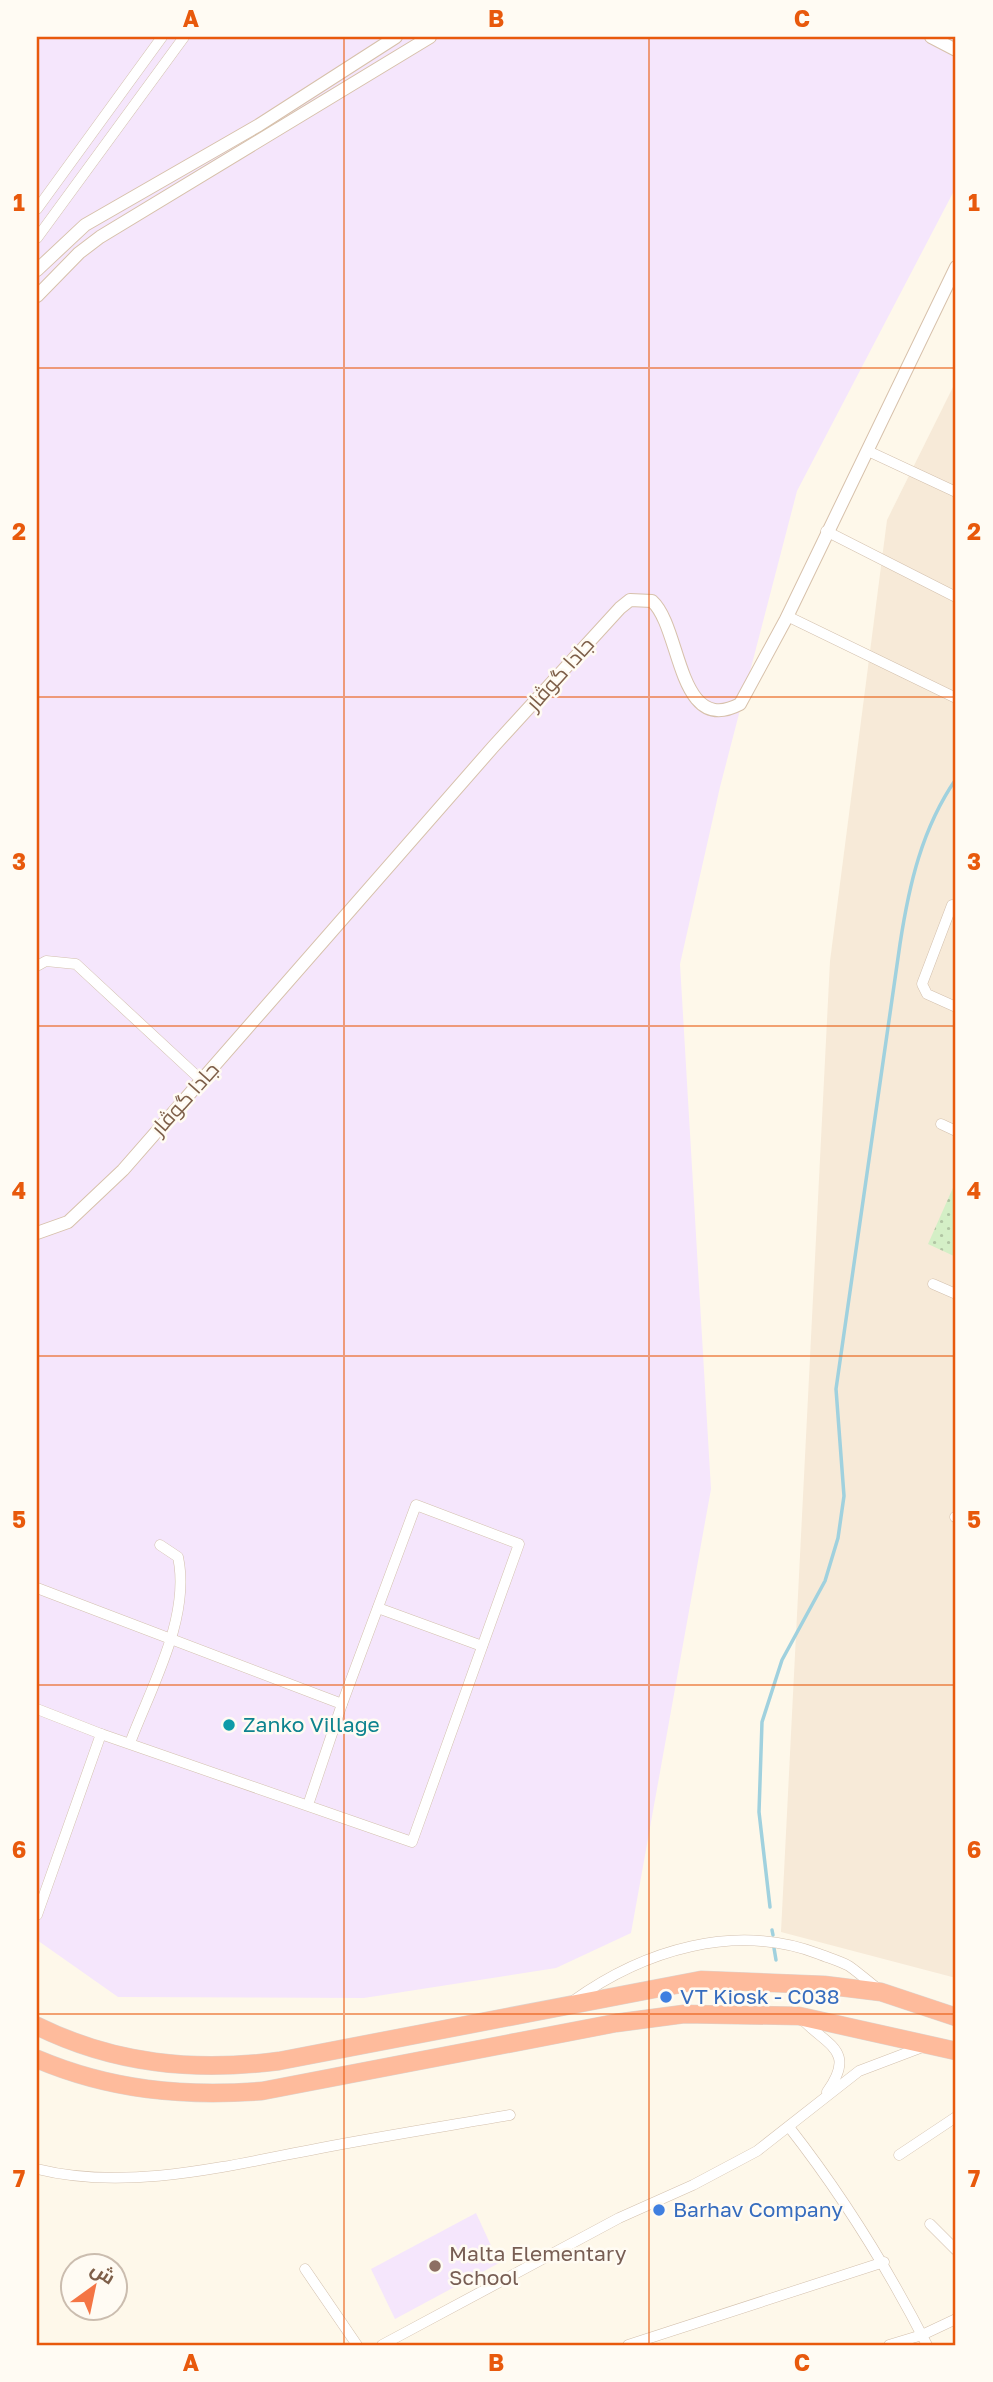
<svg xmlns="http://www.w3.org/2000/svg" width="993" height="2382" viewBox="0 0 993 2382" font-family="'Golos Text',Cairo,sans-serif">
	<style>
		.residential { fill: #f7ead8 }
		.education { fill: #f5e6fc }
		.grass { fill: url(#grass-dots) }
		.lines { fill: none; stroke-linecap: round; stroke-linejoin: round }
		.stream { stroke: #a0d1de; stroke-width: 3.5 }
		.street-casing { stroke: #d3c0ad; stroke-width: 11 }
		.secondary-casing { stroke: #d7c1ab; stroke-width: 14 }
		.highway-casing { stroke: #ddd5d0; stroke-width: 19 }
		.street { stroke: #fff; stroke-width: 10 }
		.secondary { stroke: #fff; stroke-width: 12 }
		.highway { stroke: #febb9c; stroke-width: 18 }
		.grid { fill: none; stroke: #e8590c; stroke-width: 2; stroke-opacity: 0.55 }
		.culture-dot { fill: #0f9aa8; stroke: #fffbf3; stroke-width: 2.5 }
		.shop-dot { fill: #3f7fe0; stroke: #fffbf3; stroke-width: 2.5 }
		.education-dot { fill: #8d6e63; stroke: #fffbf3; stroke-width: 2.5 }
		.labels { text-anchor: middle; stroke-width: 5; stroke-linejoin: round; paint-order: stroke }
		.street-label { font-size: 21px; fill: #7e5f49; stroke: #fffbf3 }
		.culture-label { font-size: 21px; fill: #0d838f; stroke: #fffbf3; text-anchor: start }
		.shop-label { font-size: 21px; fill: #366cbe; stroke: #fffbf3; text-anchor: start }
		.education-label { font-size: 21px; fill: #785e54; stroke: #fffbf3; text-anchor: start }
		.neatline { fill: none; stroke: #e8590c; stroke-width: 2.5 }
		.grid-label { font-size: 23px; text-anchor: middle; font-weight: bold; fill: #e8590c }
	</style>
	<defs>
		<pattern id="grass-dots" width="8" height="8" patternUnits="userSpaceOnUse" patternTransform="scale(1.75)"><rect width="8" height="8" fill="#d4efc6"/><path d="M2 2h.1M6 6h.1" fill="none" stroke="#b1c5a3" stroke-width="1.8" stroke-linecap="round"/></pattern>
	</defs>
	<rect width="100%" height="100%" fill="#fef8ea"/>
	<polygon class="residential" points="956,381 956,1978 781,1932 830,961 887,520"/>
	<g class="education">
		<polygon points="37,37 956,37 956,187 797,491 720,787 680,964 711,1489 631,1933 556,1968 364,1998 118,1997 37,1940"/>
		<polygon points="476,2213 499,2263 395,2319 371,2269"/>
	</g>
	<polygon class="grass" points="956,1181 956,1257 928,1244"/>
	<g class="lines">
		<g class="stream">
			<path d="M770,1907L759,1812L762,1722L782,1660L825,1581L838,1538L844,1496L836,1389L900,944C909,885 922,828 956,779"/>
			<polyline points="772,1930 773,1935"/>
			<polyline points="774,1948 776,1960"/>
		</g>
		<g class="street-casing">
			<g id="street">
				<polyline points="37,209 162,37"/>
				<polyline points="37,238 184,37"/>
				<polyline points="868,451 956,492"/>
				<polyline points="826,531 956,597"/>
				<polyline points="787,616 956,698"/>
				<polyline points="952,905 922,984 927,994 956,1007"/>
				<polyline points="37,966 46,961 76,964 200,1079 206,1077"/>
				<polyline points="941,1124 956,1131"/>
				<polyline points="933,1284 956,1294"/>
				<polyline points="955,1517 956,1517"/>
				<polyline points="37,1588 342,1704 416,1505 519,1544 412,1842 101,1734 37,1915"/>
				<polyline points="378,1608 482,1646"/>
				<polyline points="37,1709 101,1734"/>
				<path d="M130,1743C151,1687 191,1617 178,1557L160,1545"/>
				<polyline points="308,1805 342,1704"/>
				<path d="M573,2001C644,1950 735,1922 819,1954C829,1958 840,1961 849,1966C859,1973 869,1982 878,1989"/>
				<path d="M802,2019C827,2046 857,2050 827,2092"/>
				<path d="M789,2127C843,2196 887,2267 927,2345"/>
				<polyline points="899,2155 956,2117"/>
				<path d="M37,2169C129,2192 230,2165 321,2148C384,2136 447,2126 510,2115"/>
				<polyline points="930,2224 956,2250"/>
				<polyline points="305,2269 357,2345"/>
				<polyline points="382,2345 619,2218 693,2185 757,2151 859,2071 925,2046"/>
				<polyline points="628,2345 884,2262"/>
				<polyline points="889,2345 922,2335 956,2319"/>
			</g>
		</g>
		<g class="secondary-casing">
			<g id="secondary">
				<polyline points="931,37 956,50"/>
				<polyline points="37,270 85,225 259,125 396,37"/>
				<polyline points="37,296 79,253 100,237 430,37"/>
				<path d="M37,1233L68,1222L123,1170L493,747L620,608L630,600L652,601C682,628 677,737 740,704L786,619L956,267"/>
			</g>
		</g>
		<g class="highway-casing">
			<g id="highway">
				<path d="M37,2026C114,2064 194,2072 279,2061L701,1980L824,1985L881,1992L956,2017"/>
				<path d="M37,2059C110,2090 183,2097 262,2091L616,2023L684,2014L799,2016L956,2051"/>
			</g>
		</g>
		<use href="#street" class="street"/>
		<use href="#secondary" class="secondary"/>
		<use href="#highway" class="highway"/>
	</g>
	<path class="grid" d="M344,37V2345M649,37V2345M37,368H956M37,697H956M37,1026H956M37,1356H956M37,1685H956M37,2014H956"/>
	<circle class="culture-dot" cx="229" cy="1725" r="7"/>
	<g class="shop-dot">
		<circle cx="666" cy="1997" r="7"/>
		<circle cx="659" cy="2210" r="7"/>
	</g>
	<circle class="education-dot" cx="435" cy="2266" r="7"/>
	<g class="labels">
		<g class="street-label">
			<text transform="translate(560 674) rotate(-48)" y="7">جادا گوڤار</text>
			<text transform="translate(185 1099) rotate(-48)" y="7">جادا گوڤار</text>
		</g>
		<g class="culture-label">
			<text x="243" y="1732">Zanko Village</text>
		</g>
		<g class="shop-label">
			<text x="680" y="2004">VT Kiosk - C038</text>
			<text x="673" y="2217">Barhav Company</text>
		</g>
		<g class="education-label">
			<text x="449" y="2261">Malta Elementary<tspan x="449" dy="24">School</tspan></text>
		</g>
	</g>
	<rect width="993" height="2382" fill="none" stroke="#fffbf3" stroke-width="77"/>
	<g transform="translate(94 2287) rotate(33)"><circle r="33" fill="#fffbf3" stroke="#cbbdaf" stroke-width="2"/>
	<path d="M0-5L12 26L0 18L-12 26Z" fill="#f47544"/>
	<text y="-10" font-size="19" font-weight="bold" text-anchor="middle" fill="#7e5f49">ش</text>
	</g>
	<rect x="38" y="38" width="916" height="2306" class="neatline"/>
	<g class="grid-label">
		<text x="191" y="27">A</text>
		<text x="496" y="27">B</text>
		<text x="802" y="27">C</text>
		<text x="19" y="211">1</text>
		<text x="974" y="211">1</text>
		<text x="19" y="540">2</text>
		<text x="974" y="540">2</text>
		<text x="19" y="870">3</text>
		<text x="974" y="870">3</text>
		<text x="19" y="1199">4</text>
		<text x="974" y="1199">4</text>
		<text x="19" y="1528">5</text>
		<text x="974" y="1528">5</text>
		<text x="19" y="1858">6</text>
		<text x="974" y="1858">6</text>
		<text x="19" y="2187">7</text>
		<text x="974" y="2187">7</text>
		<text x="191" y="2371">A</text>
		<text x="496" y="2371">B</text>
		<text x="802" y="2371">C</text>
	</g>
</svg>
